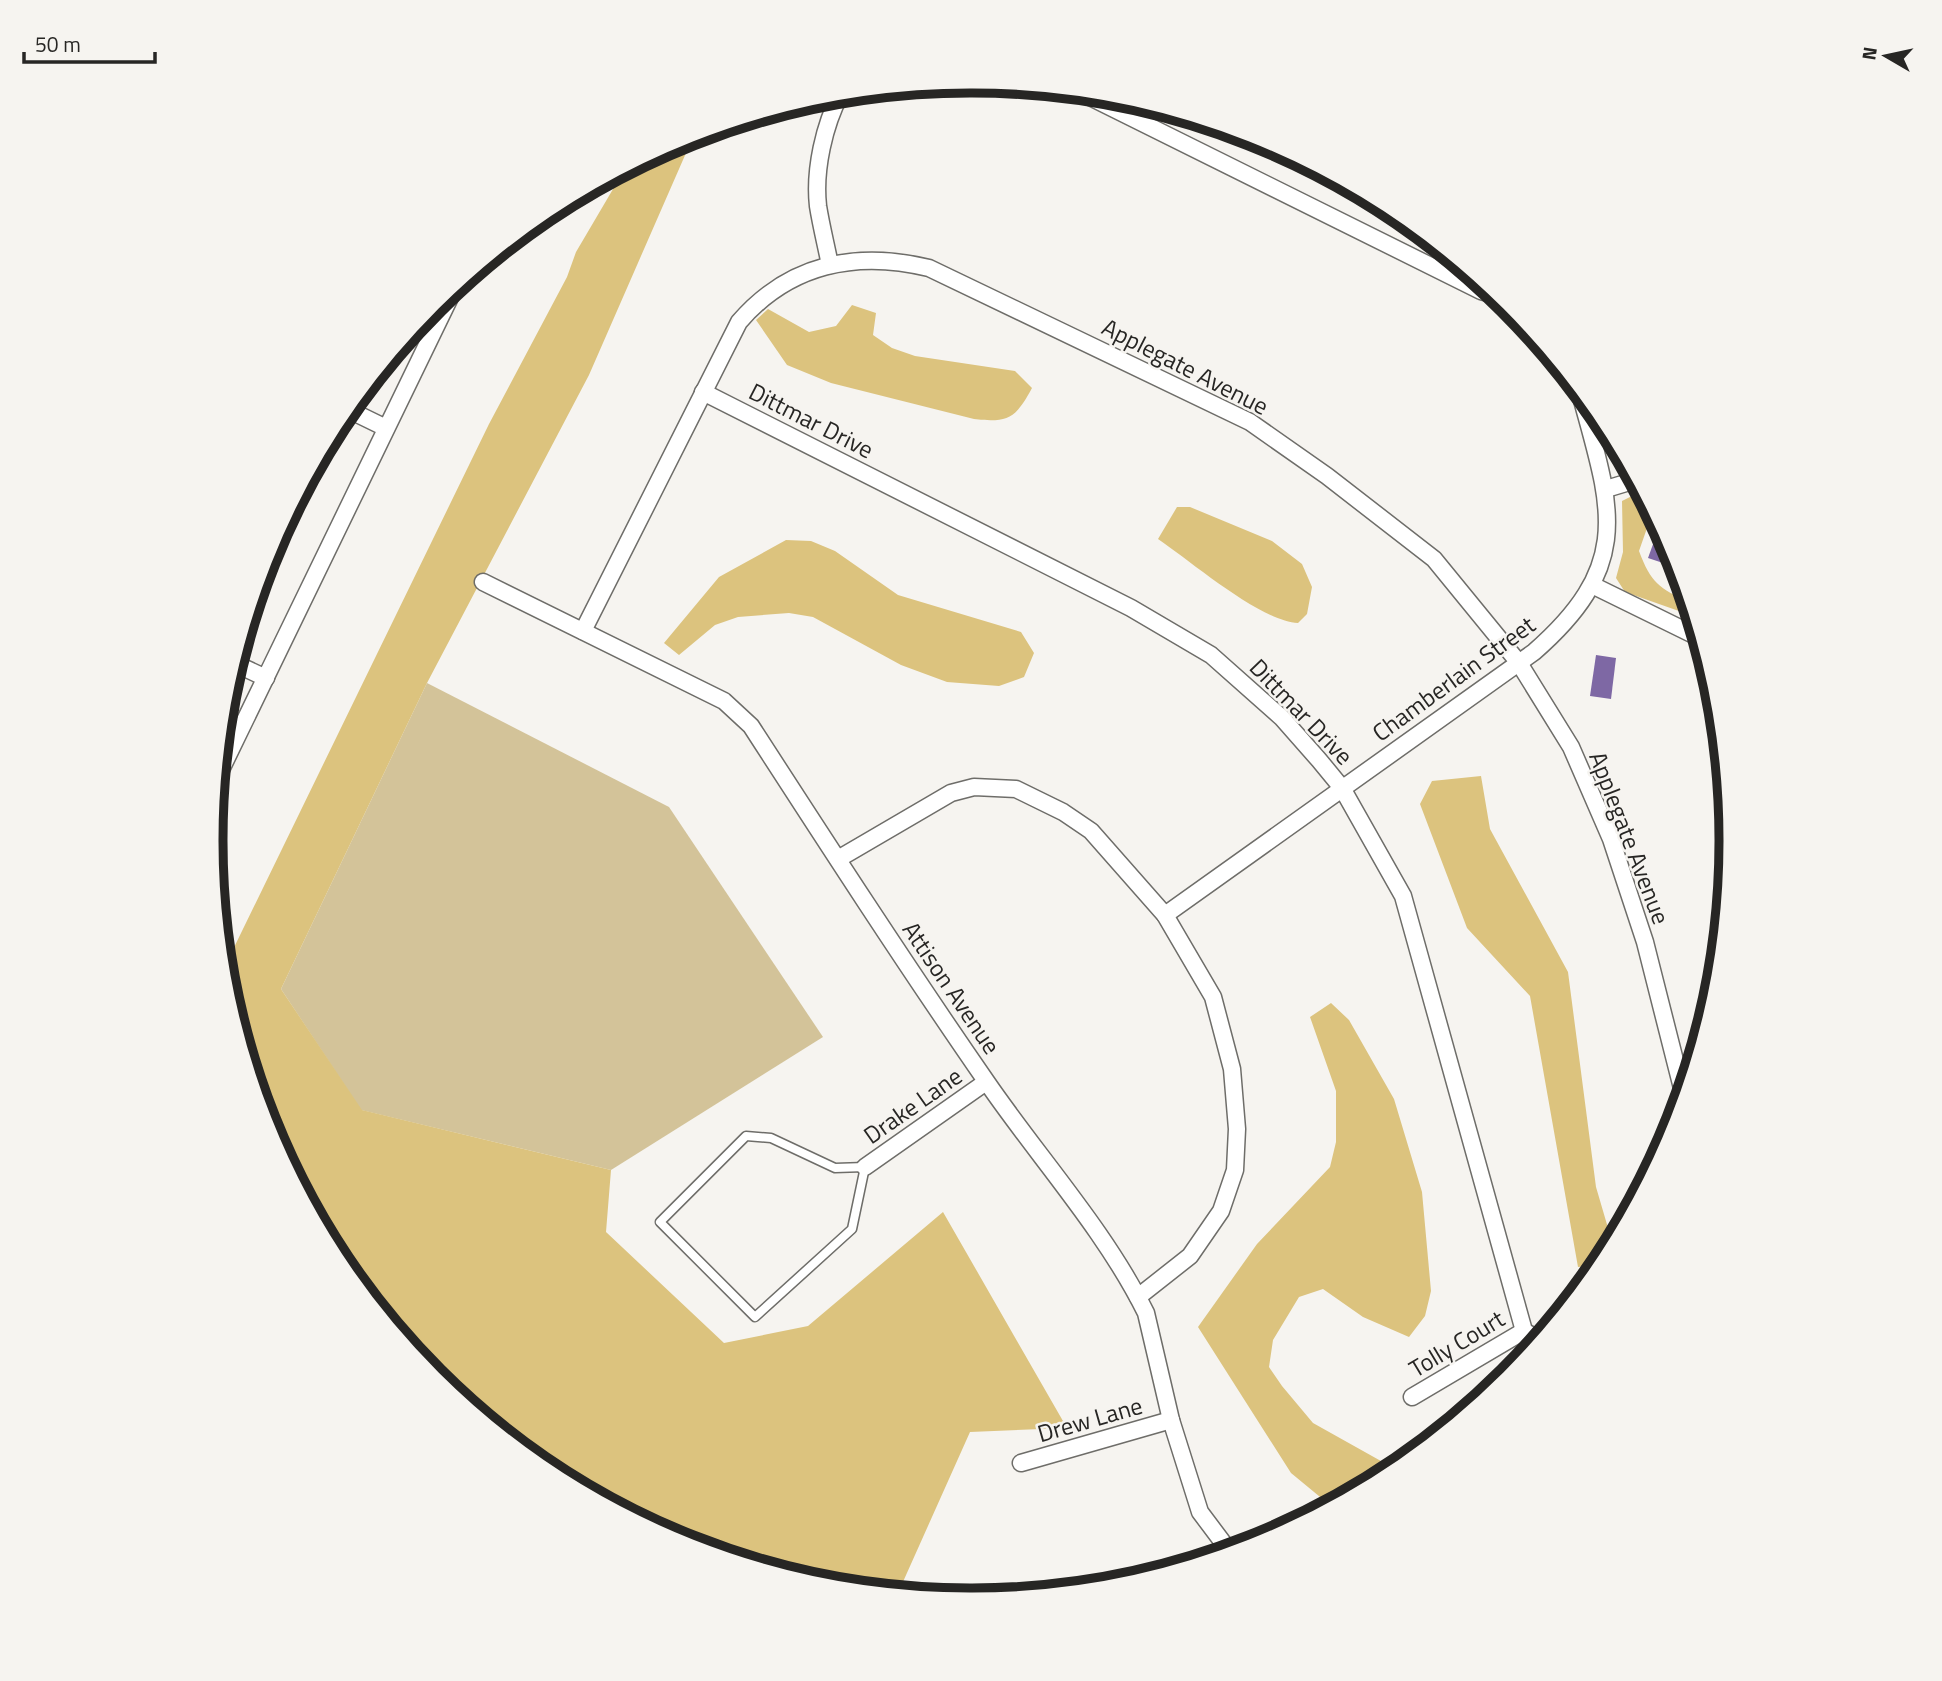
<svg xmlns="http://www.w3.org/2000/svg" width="1942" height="1681" viewBox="0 0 1942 1681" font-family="'Titillium Web',sans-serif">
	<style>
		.green { fill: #d3c399 }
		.forest { fill: #dcc37e }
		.building { fill: #7e68a4 }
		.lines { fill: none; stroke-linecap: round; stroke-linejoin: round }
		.lane-casing { stroke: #6e6d69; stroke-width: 11 }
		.street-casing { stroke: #6e6d69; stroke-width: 19 }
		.lane { stroke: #fff; stroke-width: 8 }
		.street { stroke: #fff; stroke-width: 16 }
		.labels { text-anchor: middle; stroke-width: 5; stroke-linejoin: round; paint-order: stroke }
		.street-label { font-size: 24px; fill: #272624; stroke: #f6f4f0 }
		.rim { fill: none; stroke: #272624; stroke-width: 9 }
	</style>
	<rect width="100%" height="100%" fill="#f6f4f0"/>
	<polygon class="green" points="427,683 669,807 823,1037 611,1170 361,1110 281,989"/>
	<g class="forest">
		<polygon points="669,144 686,153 589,375 427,683 281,989 362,1110 611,1170 606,1232 724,1343 808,1326 943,1212 1067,1428 970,1432 898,1593 822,1586 680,1542 548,1472 433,1378 339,1262 269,1131 226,988 224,968 489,424 567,277 576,252 626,167"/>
		<path d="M852,305L876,313L873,335L892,348L915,356L1015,371L1032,388C1016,418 1008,423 974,419L831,383L787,365L756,320L768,309L809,332L836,326Z"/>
		<path d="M1642,491L1653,511L1639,551C1651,583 1659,588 1689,602L1693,616L1625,592L1616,578L1623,552L1622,501Z"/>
		<path d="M1177,507H1190L1272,541L1302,564L1312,587L1307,614L1298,623C1260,621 1192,562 1158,539Z"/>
		<polygon points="786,540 811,541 835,551 898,595 1021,632 1034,653 1024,677 999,686 947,682 901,665 813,617 789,613 738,617 715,625 679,655 664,643 719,577"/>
		<polygon points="1481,776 1490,829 1568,972 1596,1187 1613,1245 1602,1264 1578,1267 1530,996 1467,928 1420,804 1432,781"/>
		<polygon points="1331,1003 1349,1020 1394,1099 1422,1192 1431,1291 1425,1316 1409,1337 1363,1317 1323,1289 1299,1297 1273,1340 1269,1367 1282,1386 1313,1423 1397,1470 1331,1506 1291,1473 1198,1327 1257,1244 1330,1167 1336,1142 1336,1091 1310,1017"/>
	</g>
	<g class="building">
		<polygon points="1660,525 1674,552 1669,565 1648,558"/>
		<polygon points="1596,655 1616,658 1611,699 1590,696"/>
	</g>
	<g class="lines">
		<g class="lane-casing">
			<polygon id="lane" points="746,1136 771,1138 835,1168 865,1167 852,1229 755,1317 660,1222"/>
		</g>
		<g class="street-casing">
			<g id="street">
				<polyline points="1078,91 1481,291 1499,296"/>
				<path d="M830,265C826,245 821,225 818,206C814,170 824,125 841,93"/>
				<polyline points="703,392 1131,608 1211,655 1282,718 1319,760 1342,788 1403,896 1524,1331 1539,1340"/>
				<polyline points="347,409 386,428"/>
				<polyline points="1606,489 1636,480"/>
				<path d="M483,582L724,701L751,726C828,845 905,964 986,1081C1038,1157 1105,1230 1146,1313L1171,1420L1200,1512L1230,1552"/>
				<polyline points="1592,585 1700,638"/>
				<path d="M583,631L739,322C789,264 856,250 929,268L1250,422L1327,476L1434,559L1519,663L1571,747L1611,839L1645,942L1684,1096"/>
				<polyline points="234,663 266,678"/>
				<polyline points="217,778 456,285"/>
				<polyline points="838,859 951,793 974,787 1016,789 1063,812 1091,831 1165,915 1213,997 1232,1069 1237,1129 1235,1170 1221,1211 1190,1256 1138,1297"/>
				<path d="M1165,915L1534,652C1637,562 1610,505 1579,389"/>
				<polyline points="865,1167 986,1082"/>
				<polyline points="1412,1397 1524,1331"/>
				<polyline points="1021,1463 1171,1420"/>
			</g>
		</g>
		<use href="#lane" class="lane"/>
		<use href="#street" class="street"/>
	</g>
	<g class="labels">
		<g class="street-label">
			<text transform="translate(1185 367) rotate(27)" y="8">Applegate Avenue</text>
			<text transform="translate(811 421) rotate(27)" y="8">Dittmar Drive</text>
			<text transform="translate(1454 679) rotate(-36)" y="8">Chamberlain Street</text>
			<text transform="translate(1301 712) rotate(46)" y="8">Dittmar Drive</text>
			<text transform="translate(1629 838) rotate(69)" y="8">Applegate Avenue</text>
			<text transform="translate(951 988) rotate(56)" y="8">Attison Avenue</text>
			<text transform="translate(913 1106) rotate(-35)" y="8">Drake Lane</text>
			<text transform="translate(1457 1344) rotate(-31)" y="8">Tolly Court</text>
			<text transform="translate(1090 1420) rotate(-16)" y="8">Drew Lane</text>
		</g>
	</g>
	<path d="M0 0H1942V1681H0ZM970 93H972A747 747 0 0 1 1719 840V841A747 747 0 0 1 972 1588H970A747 747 0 0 1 223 841V840A747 747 0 0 1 970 93Z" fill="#f6f4f0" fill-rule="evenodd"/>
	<path class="rim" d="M970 93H972A747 747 0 0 1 1719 840V841A747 747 0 0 1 972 1588H970A747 747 0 0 1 223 841V840A747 747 0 0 1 970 93Z"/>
	<g transform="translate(1886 56) rotate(279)" stroke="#f6f4f0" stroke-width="5" paint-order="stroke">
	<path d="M0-5L12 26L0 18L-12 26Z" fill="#272624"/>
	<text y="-10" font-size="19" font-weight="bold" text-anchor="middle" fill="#272624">N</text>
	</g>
	<path d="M24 52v10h131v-10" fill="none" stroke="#272624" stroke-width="3.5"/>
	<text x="35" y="52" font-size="21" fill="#272624" stroke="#f6f4f0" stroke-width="5" paint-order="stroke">50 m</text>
</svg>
